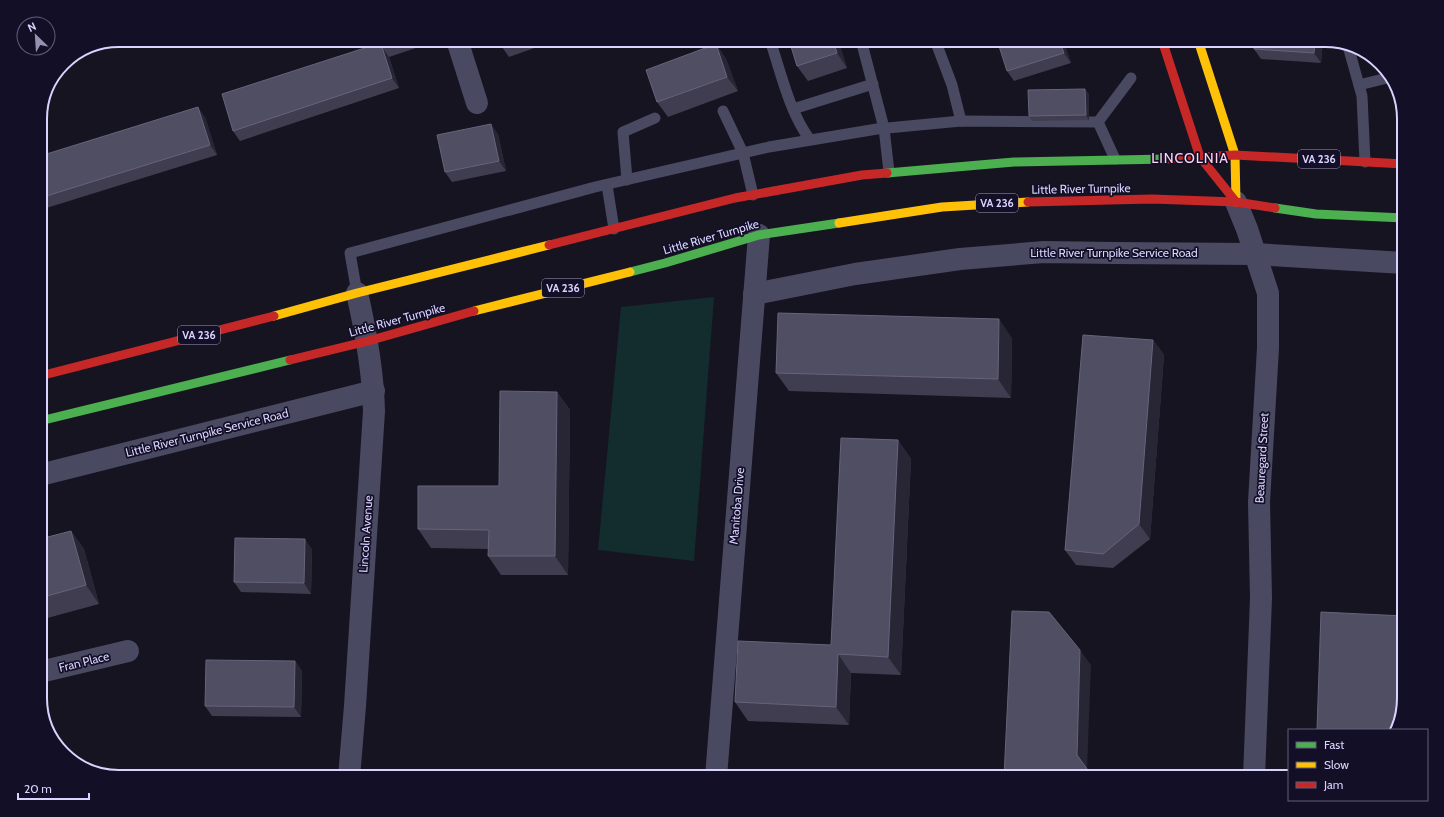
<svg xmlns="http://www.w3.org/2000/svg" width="1444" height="817" viewBox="0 0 1444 817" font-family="Cabin,sans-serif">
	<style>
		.green { fill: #132c2d }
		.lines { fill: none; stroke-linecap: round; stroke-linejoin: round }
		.lane { stroke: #4a4962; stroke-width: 11 }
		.street { stroke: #4a4962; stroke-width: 22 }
		.fast { stroke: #4caf50; stroke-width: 9 }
		.slow { stroke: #ffc107; stroke-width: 9 }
		.jam { stroke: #c62828; stroke-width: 9 }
		.wall { fill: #403d50 }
		.shaded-wall { fill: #282635 }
		.building { fill: #504e63; stroke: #66637b }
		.labels { text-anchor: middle; stroke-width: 3.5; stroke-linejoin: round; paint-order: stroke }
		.shield { fill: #130f26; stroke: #9e99be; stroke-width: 1 }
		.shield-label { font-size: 11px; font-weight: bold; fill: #d9d4ff }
		.street-label { font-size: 12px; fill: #d9d4ff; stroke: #130f26 }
		.quarter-label { font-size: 14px; letter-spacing: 1px; fill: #ffd6f0; stroke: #130f26 }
		.rim { fill: none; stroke: #d9d4ff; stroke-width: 2 }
	</style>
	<rect width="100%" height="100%" fill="#161421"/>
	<polygon class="green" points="714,297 694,561 598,550 621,307"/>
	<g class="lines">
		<g class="lane">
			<path d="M770,40C781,73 789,111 810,140"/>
			<polyline points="861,40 884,128 889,172"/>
			<polyline points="935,40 952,85 961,121"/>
			<polyline points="1348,46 1362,96 1365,162"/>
			<polyline points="1359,85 1391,77"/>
			<polyline points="793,109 873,84"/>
			<polyline points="723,111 743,153 753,195"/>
			<polyline points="1098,122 1131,78"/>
			<polyline points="627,180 623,132 655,118"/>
			<polyline points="607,185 614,229"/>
			<polyline points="357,293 350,253 595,187 769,147 877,129 961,121 1098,122 1115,159"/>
		</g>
		<g class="street">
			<polyline points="457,40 477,103"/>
			<polyline points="1236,202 1247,229 1268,293 1268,348 1259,502 1261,598 1254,777"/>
			<polyline points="754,294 855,274 960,259 1044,252 1114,253 1255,254 1404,263"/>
			<polyline points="40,475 374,391"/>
			<polyline points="40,672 128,651"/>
			<path d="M349,777L355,706L374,411C373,371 366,332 357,293"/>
			<polyline points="716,777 759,235"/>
		</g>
		<g class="fast">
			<polyline points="887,173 1014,162 1167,159"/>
			<polyline points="1275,208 1316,214 1404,218"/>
			<polyline points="630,272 665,263 759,235 839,223"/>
			<polyline points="40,421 290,360"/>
		</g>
		<g class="slow">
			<polyline points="1198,40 1235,155 1236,202"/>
			<polyline points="839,223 942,207 1028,202"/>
			<polyline points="474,311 630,272"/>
			<polyline points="274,316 357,293 549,245"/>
		</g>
		<g class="jam">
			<polyline points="1162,40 1200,157 1236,202"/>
			<polyline points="1167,159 1235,155 1404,164"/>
			<polyline points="1028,202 1152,199 1236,202 1275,208"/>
			<polyline points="549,245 735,198 862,175 887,173"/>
			<polyline points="290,360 368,341 474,311"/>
			<polyline points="40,376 274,316"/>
		</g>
	</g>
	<g class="wall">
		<polygon points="375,40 424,40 425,45 389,57 399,88 240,141 233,131 377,44"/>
		<polygon points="497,40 557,40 509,57"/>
		<polygon points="789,40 838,40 847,68 808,81 797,66"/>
		<polygon points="964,40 990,40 969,47"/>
		<polygon points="1063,40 1071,63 1014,81 1007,71"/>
		<polygon points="1323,40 1321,63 1261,59 1254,49"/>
		<polygon points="716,44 726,59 738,91 668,117 657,102"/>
		<polygon points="1085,89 1089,95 1089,120 1032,121 1029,116"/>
		<polygon points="205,117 217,155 40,210 40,156"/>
		<polygon points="498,134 506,171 452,182 445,172"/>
		<polygon points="1012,338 1011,398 789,391 776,373"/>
		<polygon points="1153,340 1164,355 1150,539 1113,568 1076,565 1065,550"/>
		<polygon points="557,392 570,410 568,575 501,575 488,556 488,549 431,548 418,529 499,486"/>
		<polygon points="898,440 911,459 901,675 851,673 849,725 748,721 735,702 831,645"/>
		<polygon points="71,531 84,549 99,604 40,620 40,539"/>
		<polygon points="312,549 311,594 241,592 234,582"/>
		<polygon points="295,661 302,671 301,717 212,716 205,706"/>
	</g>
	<g class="shaded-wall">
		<polygon points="833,40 838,40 847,68 837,53"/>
		<polygon points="1059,40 1063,40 1071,63 1064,53"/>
		<polygon points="1315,40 1323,40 1321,63 1314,53"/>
		<polygon points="716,44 726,59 738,91 727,77"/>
		<polygon points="382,47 389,57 399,88 392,78"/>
		<polygon points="1085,89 1089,95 1089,120 1086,115"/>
		<polygon points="198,107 205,117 217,155 210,145"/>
		<polygon points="491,124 498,134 506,171 499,161"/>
		<polygon points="999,319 1012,338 1011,398 998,379"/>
		<polygon points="1153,340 1164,355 1150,539 1139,524"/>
		<polygon points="557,392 570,410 568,575 555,556"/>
		<polygon points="898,440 911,459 901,675 888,657"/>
		<polygon points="71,531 84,549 99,604 86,585"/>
		<polygon points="305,539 312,549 311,594 304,583"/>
		<polygon points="1080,650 1091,665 1087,770 1077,755"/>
		<polygon points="838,654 851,673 849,725 836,707"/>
		<polygon points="295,661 302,671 301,717 294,707"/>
	</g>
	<g class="building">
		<polygon points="375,40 402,40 382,47 392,78 233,131 222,94 377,44"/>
		<polygon points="789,40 833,40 837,53 797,66"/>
		<polygon points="997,40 1059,40 1064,53 1007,71"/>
		<polygon points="1254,40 1315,40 1314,53 1254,49"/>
		<polygon points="716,44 727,77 657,102 646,70"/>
		<polygon points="1085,89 1086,115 1029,116 1028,90"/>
		<polygon points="198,107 210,145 40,198 40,156"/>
		<polygon points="491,124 499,161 445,172 437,135"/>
		<polygon points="778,313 999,319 998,379 776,373"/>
		<polygon points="1083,335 1153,340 1139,524 1103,554 1065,550"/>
		<polygon points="500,391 557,392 555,556 488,556 489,530 418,529 418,486 499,486"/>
		<polygon points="841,438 898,440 888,657 838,654 836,707 735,702 738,641 831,645"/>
		<polygon points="71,531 86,585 40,598 40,539"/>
		<polygon points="235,538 305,539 304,583 234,582"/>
		<polygon points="1012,611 1049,612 1080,650 1077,755 1093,777 1102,777 1004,777"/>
		<polygon points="1321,612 1404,616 1404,698 1395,730 1317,730"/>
		<polygon points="206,660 295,661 294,707 205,706"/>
		<polygon points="764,770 826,776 826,777 763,777"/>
	</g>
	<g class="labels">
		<g class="shield">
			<rect x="1298" y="150" width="42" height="18" rx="3"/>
			<rect x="976" y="194" width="42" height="18" rx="3"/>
			<rect x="542" y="279" width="42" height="18" rx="3"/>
			<rect x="178" y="326" width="42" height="18" rx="3"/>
		</g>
		<g class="shield-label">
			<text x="1319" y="163">VA 236</text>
			<text x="997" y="207">VA 236</text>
			<text x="563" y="292">VA 236</text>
			<text x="199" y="339">VA 236</text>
		</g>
		<g class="street-label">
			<text transform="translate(1081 189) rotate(-1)" y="4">Little River Turnpike</text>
			<text transform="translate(711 237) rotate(-16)" y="4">Little River Turnpike</text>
			<text x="1114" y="257">Little River Turnpike Service Road</text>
			<text transform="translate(397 320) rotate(-15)" y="4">Little River Turnpike</text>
			<text transform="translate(207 433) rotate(-14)" y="4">Little River Turnpike Service Road</text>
			<text transform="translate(1262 458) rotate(-87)" y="4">Beauregard Street</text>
			<text transform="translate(737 506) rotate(-85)" y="4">Manitoba Drive</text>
			<text transform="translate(366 534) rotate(-86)" y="4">Lincoln Avenue</text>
			<text transform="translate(84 662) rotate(-14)" y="4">Fran Place</text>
		</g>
		<g class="quarter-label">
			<text x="1190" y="163">LINCOLNIA</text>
		</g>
	</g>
	<path d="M0 0H1444V817H0ZM119 47H1325A72 72 0 0 1 1397 119V698A72 72 0 0 1 1325 770H119A72 72 0 0 1 47 698V119A72 72 0 0 1 119 47Z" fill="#130f26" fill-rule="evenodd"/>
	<path class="rim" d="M119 47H1325A72 72 0 0 1 1397 119V698A72 72 0 0 1 1325 770H119A72 72 0 0 1 47 698V119A72 72 0 0 1 119 47Z"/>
	<rect x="1288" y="729" width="140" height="72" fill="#130f26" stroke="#625e7d"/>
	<rect x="1296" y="742" width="20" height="6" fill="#4caf50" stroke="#625e7d"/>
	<text x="1324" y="749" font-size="12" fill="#d9d4ff">Fast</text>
	<rect x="1296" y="762" width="20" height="6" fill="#ffc107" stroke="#625e7d"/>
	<text x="1324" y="769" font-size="12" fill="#d9d4ff">Slow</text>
	<rect x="1296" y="782" width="20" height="6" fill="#c62828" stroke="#625e7d"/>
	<text x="1324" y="789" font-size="12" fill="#d9d4ff">Jam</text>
	<g transform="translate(36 36) rotate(335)"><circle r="19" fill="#130f26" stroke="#625e7d"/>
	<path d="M0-3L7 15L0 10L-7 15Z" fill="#9591b1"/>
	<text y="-6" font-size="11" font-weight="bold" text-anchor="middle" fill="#d9d4ff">N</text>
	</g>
	<path d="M18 793v6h71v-6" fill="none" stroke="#d9d4ff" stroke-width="2"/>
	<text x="24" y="793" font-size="12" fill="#d9d4ff" stroke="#130f26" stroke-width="3" paint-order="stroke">20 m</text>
</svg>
